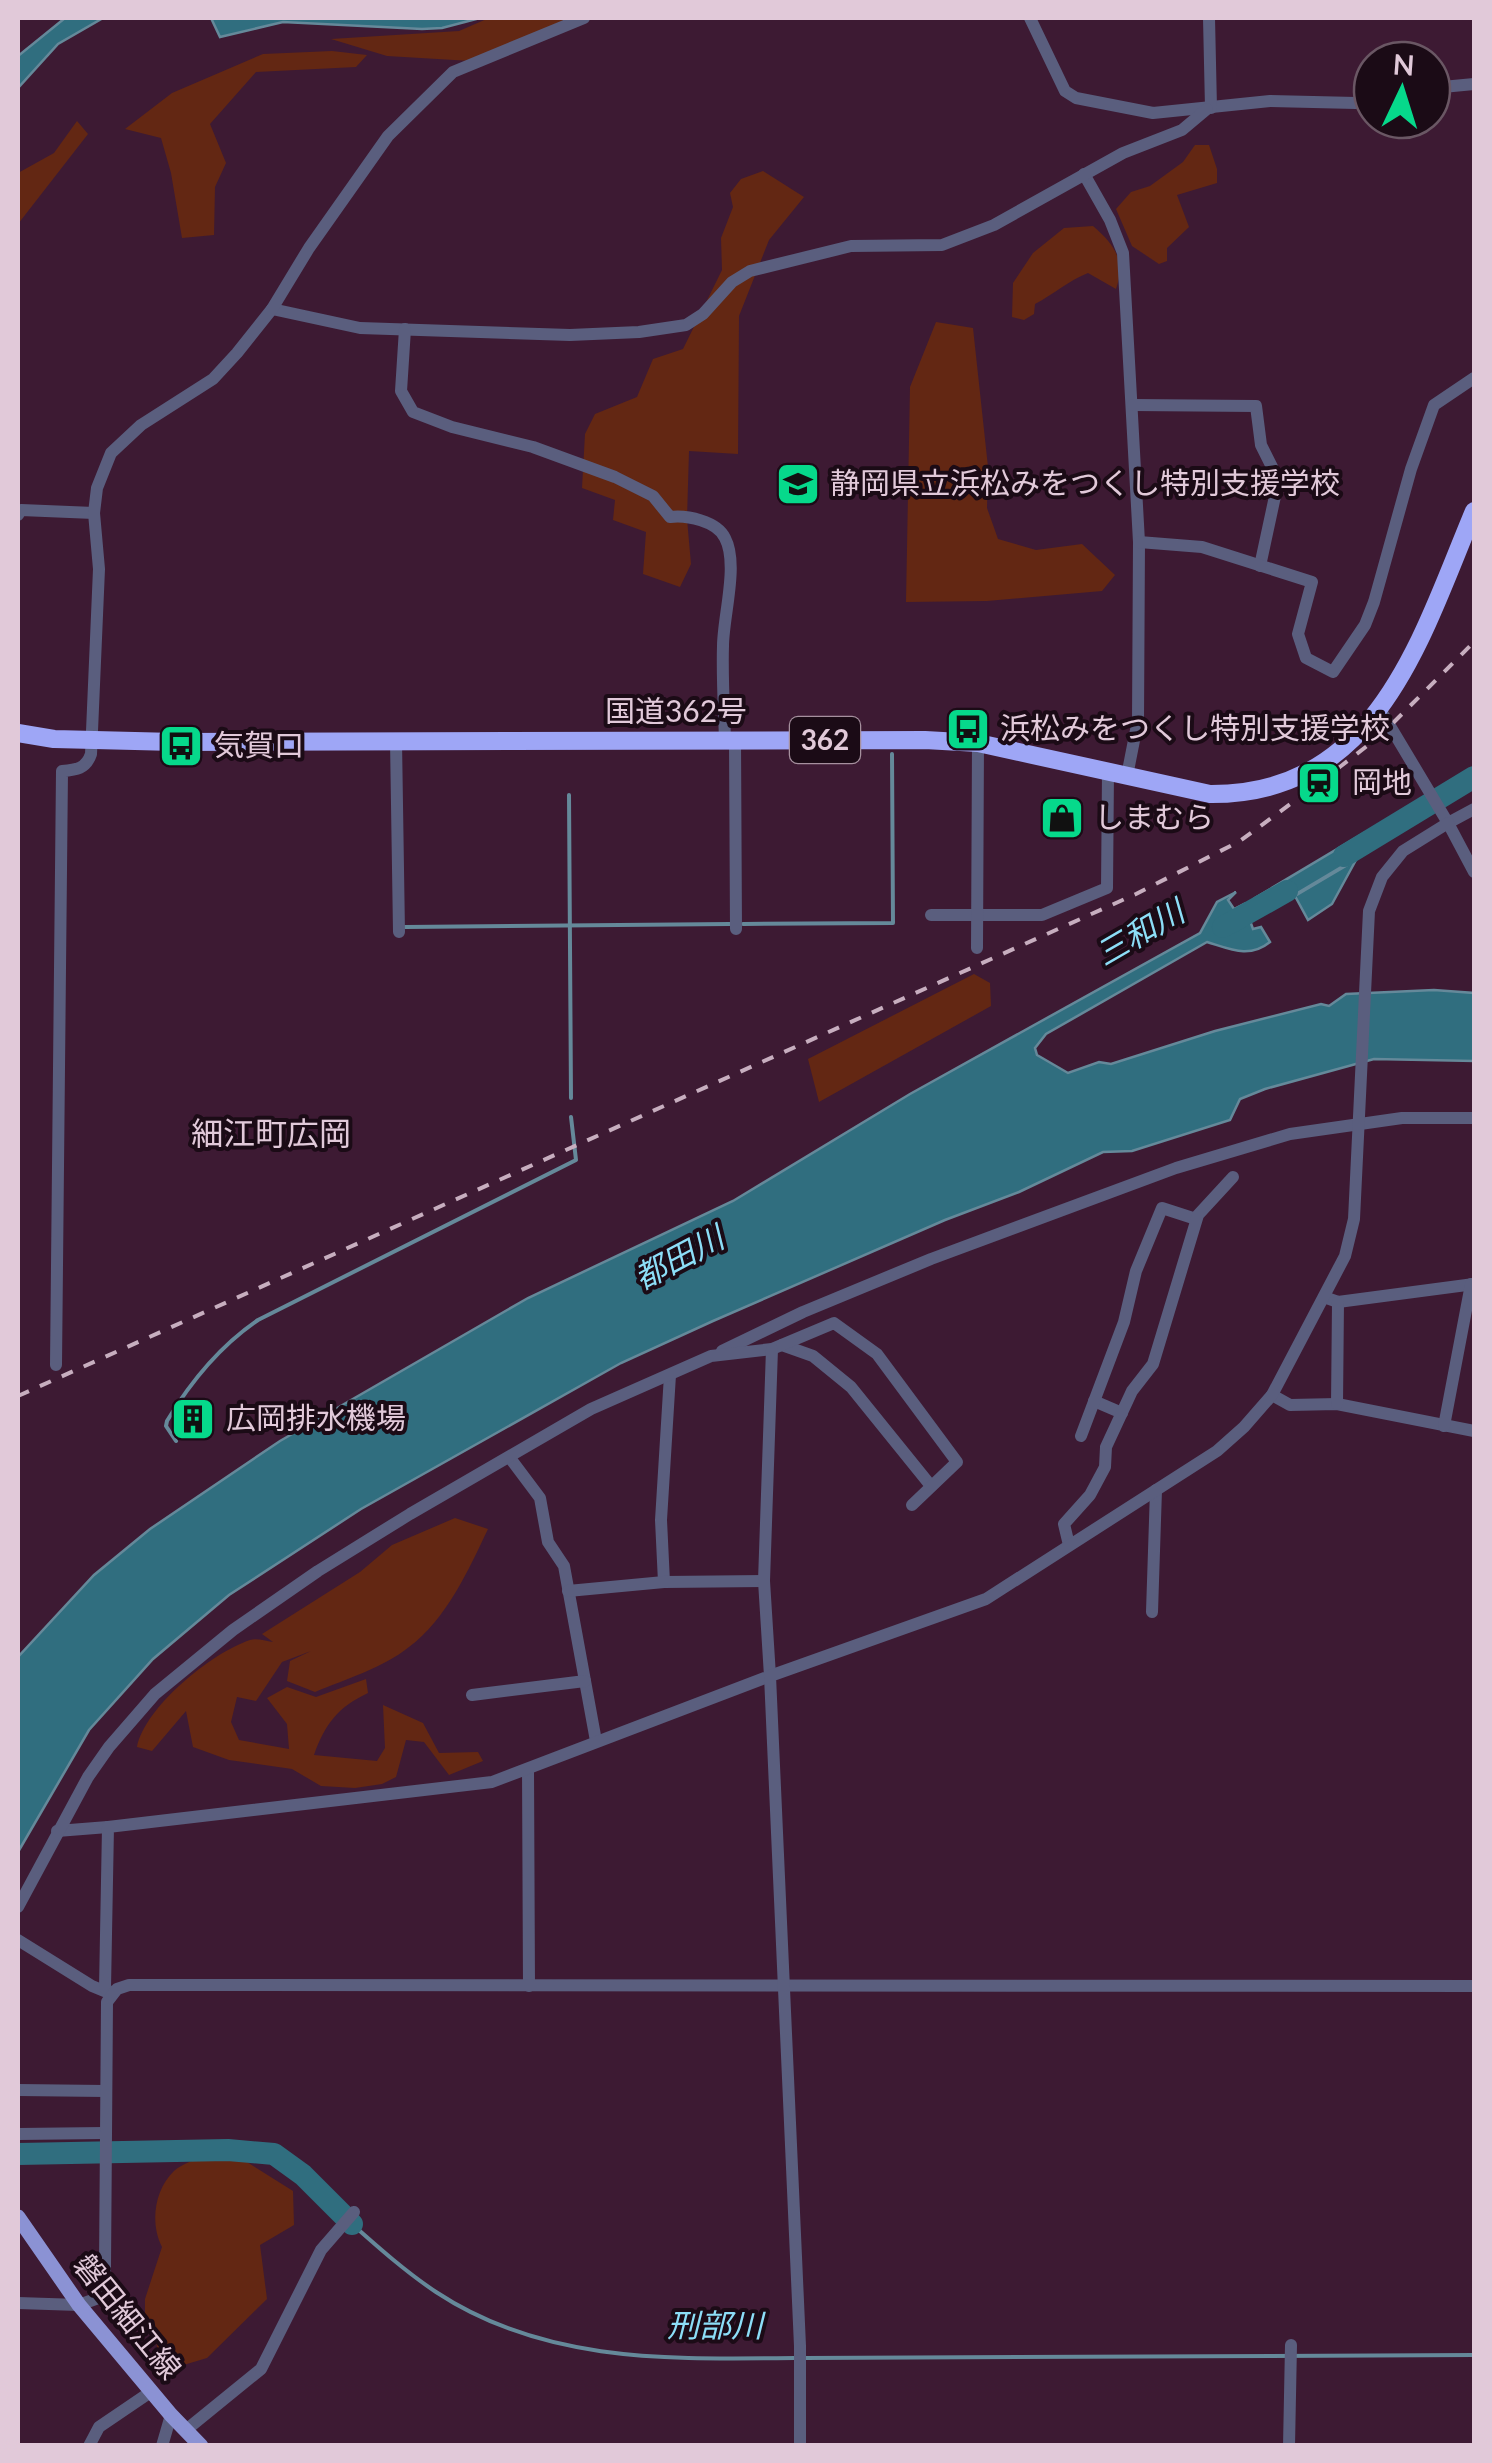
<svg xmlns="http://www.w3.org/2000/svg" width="1492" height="2463" viewBox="0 0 1492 2463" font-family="Lato,'Noto Sans JP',sans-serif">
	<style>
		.green { fill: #632713 }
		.water { fill: #306e7f; stroke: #65899a; stroke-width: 2.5 }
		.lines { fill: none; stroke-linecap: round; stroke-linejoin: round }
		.stream { stroke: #65899a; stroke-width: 4 }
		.river { stroke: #306e7f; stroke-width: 22 }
		.minor { stroke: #5a5e7e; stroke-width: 12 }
		.major { stroke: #8b92d4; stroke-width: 15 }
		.highway { stroke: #9ea6f6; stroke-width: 18 }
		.rail { stroke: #c7aebf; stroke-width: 4; stroke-dasharray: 12 12; stroke-linecap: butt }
		.labels { text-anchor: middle; stroke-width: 8; stroke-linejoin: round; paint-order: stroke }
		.shield { fill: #1b0b16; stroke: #a6909e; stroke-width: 2.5 }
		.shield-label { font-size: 28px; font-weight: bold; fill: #e1c9d9 }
		.poi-label { font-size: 30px; fill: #e1c9d9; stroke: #1b0b16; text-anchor: start }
		.street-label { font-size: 30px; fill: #e1c9d9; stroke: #1b0b16 }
		.water-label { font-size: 32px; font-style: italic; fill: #8cdef7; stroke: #1b0b16 }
		.neighbourhood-label { font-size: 32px; fill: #e1c9d9; stroke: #1b0b16 }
	</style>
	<rect width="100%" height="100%" fill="#3d1a33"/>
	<g class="green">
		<polygon points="489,18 576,18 471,61 387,56 331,39 459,31"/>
		<polygon points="332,51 367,55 356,67 256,72 210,124 226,163 215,187 214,235 182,238 171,173 161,138 125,129 172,93 263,54"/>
		<polygon points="77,121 88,134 18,224 18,173 54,153"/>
		<polygon points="1195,145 1209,145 1217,169 1217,183 1177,195 1189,227 1167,248 1167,261 1159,264 1132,246 1116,209 1131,192 1150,186 1183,162"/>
		<polygon points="763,171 804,197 769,240 739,316 738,454 689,451 687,519 691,564 680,587 643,574 646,532 613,520 615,500 582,488 585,434 595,414 637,397 653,359 683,349 722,270 721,238 733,207 730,193 741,179"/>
		<path d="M1093,226C1115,245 1126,261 1116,289L1088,273C1068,281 1054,294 1035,304L1034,314L1024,320L1012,317L1013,283L1033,253L1064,228Z"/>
		<polygon points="936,322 973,328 988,467 987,508 998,539 1036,550 1082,544 1115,575 1102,591 987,601 906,602 910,387"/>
		<polygon points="974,974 990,983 991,1006 819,1102 808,1059"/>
		<path d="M455,1518L488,1529C469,1569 446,1620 409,1647C383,1668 346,1679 315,1692L287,1681L290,1661L311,1651L282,1662L256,1701L237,1697L231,1722L239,1740L289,1749L287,1724L267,1698L287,1687L316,1697L366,1679L368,1693C338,1707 325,1724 314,1755L377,1761L385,1748L383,1705L423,1723L439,1753L478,1752L483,1761L449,1775L424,1742L406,1740L396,1777L382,1784L355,1788L321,1786L292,1769L229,1760L193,1747L186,1711L152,1751L137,1747C145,1707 211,1653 250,1640C257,1638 265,1641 273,1642L262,1634L360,1572L392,1545Z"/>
		<path d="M228,2150L293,2191L294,2225L260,2245L267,2299L207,2358L160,2372L156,2339L145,2319V2299L162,2247C150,2224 154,2190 174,2171C186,2160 213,2155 228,2150Z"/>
	</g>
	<g class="water">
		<polygon points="65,18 103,18 58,44 18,88 18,56"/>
		<polygon points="211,18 480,18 442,28 422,29 283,22 220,37"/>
		<polygon points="1386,831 1366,843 1358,857 1264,913 1255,898 1364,833"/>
		<polygon points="1356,860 1332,904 1308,920 1295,896"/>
		<path d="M1236,892L1228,900L1234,909L1244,904L1253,929L1261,927L1270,942C1249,959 1230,949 1207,942L1046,1034L1035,1048L1037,1055L1068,1073L1099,1062L1111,1064L1215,1031L1321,1004L1329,1006L1346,994L1434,990L1474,993V1061L1374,1059L1265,1089L1240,1099L1230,1120L1132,1151L1103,1152L1019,1192L945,1220L713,1321L621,1363L361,1509L229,1595L153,1659L89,1730L18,1852V1657L94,1575L150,1529L280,1441L528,1298L733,1201L910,1094L1200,933L1217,902Z"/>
	</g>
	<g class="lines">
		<g class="stream">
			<polyline points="569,795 571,1098"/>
			<polyline points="743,924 893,923 892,754"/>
			<polyline points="405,927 730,924"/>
			<path d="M176,1441L166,1426L167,1421C191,1381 220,1346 258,1320L576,1160L571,1117"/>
			<path d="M352,2224C379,2248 406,2272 436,2292C545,2364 671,2359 795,2358"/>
			<polyline points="804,2358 1474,2355"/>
		</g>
		<g class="river">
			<polyline points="1344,856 1474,777"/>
			<polyline points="1223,927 1287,891"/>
			<polyline points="18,2154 228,2150 274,2154 303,2175 352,2224"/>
		</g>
		<g class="minor">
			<polyline points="1030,18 1065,91 1076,98 1153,113 1270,101 1356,103 1372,97"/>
			<polyline points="1209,18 1211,108"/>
			<polyline points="1432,88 1474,84"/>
			<polyline points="1084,174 1110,220 1123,253 1139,542 1138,720 1127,776"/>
			<polyline points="272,309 360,328 570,335 639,332 686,325 703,314 732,282 750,271 851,246 942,245 994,225 1123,153 1182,130 1207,109"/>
			<path d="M405,329L401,391L413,412L452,427L533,447L615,477L653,496L670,517C687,515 717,521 725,538C739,564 723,617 723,646C722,677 724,709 725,740"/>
			<polyline points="1133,405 1256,406 1261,445 1274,471 1277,487 1260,566"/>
			<polyline points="18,515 21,510 94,513"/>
			<polyline points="1139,542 1202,547 1312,582 1298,634 1306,658 1333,672 1365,625 1374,602 1411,469 1434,405 1474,378"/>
			<polyline points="1381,711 1448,823 1474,809"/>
			<polyline points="735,740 736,929"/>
			<polyline points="396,741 399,932"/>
			<polyline points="931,915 1042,915 1107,888 1108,772"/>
			<polyline points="977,948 978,743"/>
			<polyline points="1324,1297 1338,1302 1474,1284"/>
			<polyline points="782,1345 813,1356 851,1387 931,1486"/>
			<polyline points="722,1351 803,1312 931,1259 1176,1168 1290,1134 1402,1118 1474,1118"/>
			<path d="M56,1365L62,771C76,770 86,769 91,754L99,569L94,513L97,488L111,453L141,425L213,379L237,353L272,309L309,248L388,136L453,72L584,18"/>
			<polyline points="1272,1395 1290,1405 1337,1404 1474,1431"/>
			<polyline points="1094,1401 1122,1413"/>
			<polyline points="1337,1404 1338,1302"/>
			<polyline points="1444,1426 1471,1284"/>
			<polyline points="1081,1436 1124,1322 1136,1271 1162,1208 1196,1219"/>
			<polyline points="510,1458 540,1498 548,1542 564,1566 596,1741"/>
			<polyline points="1069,1545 1064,1524 1090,1495 1105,1467 1106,1447 1132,1391 1153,1364 1198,1215 1233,1177"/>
			<polyline points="664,1582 661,1520 670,1375"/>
			<polyline points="568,1591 664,1582 764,1581"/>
			<polyline points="1152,1612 1156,1490"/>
			<polyline points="472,1695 585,1681"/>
			<polyline points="528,1769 529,1986"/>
			<polyline points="57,1831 108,1827"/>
			<polyline points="18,1907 88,1777 109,1747 155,1694 233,1630 318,1571 410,1514 591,1409 711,1356 772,1349 834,1323 877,1354 957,1462 912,1505"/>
			<polyline points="18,1940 92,1986 109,1993"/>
			<polyline points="112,1994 105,1988 108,1827 492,1782 770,1676 764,1581 772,1349"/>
			<polyline points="18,2090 105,2091"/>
			<polyline points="18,2134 104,2133"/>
			<polyline points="18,2303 79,2305 101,2297 105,2267 107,2002 117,1989 129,1985 1474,1986"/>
			<polyline points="186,2430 261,2369 321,2250 354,2212"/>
			<polyline points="89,2446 99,2427 152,2391"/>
			<polyline points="162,2446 171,2415"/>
			<polyline points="800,2446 800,2346 770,1676 986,1599 1217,1451 1244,1427 1272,1395 1345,1256 1354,1219 1369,911 1382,877 1403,851 1448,823 1474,872"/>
			<polyline points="1289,2446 1291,2345"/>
		</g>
		<polyline class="major" points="18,2217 79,2305 171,2415 201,2446"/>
		<path class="highway" d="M18,733L54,739L175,742L925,740L978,743L1210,794C1378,795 1421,637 1474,511"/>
		<polyline class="rail" points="18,1396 1136,894 1240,841 1319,783 1380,736 1474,642"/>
	</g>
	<defs>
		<g id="school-square" transform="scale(2.25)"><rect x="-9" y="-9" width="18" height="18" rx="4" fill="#06d98b" stroke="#1b0b16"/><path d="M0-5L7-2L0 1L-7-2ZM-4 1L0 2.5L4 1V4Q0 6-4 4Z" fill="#111"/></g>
		<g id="bus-square" transform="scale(2.25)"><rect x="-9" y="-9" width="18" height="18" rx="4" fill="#06d98b" stroke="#1b0b16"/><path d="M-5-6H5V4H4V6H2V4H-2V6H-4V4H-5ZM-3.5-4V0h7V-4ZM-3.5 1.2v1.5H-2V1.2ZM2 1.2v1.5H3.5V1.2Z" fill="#111"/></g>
		<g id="station-square" transform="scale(2.25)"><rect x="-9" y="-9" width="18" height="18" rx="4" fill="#06d98b" stroke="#1b0b16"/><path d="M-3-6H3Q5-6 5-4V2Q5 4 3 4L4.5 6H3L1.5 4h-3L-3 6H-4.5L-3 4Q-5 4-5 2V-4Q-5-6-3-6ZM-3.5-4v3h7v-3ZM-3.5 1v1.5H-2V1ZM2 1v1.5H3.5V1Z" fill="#111"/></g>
		<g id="shop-square" transform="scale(2.25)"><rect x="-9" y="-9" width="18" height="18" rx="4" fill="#06d98b" stroke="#1b0b16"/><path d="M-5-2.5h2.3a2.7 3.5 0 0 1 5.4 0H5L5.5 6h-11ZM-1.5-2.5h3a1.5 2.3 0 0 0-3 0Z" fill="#111"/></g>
		<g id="building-square" transform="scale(2.25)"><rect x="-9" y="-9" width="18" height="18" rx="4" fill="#06d98b" stroke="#1b0b16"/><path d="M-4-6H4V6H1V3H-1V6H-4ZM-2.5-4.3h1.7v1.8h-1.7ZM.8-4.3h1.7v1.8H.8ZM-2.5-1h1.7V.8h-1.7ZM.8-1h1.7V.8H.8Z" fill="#111"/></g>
	</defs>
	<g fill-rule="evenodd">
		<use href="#school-square" x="798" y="484"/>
		<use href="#bus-square" x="968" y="729"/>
		<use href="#bus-square" x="181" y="746"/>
		<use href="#station-square" x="1319" y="783"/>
		<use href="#shop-square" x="1062" y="818"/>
		<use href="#building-square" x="193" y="1419"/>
	</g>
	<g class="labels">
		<rect class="shield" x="790" y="717" width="70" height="46" rx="8"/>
		<g class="shield-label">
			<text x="825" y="750">362</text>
		</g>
		<g class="poi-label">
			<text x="830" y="494">静岡県立浜松みをつくし特別支援学校</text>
			<text x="1000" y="739">浜松みをつくし特別支援学校</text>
			<text x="214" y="756">気賀口</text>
			<text x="1352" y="793">岡地</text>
			<text x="1094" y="828">しまむら</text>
			<text x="226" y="1429">広岡排水機場</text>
		</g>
		<g class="street-label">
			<text x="676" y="722">国道362号</text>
			<text transform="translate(127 2317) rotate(51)" y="10">磐田細江線</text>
		</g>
		<g class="water-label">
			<text transform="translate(1140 933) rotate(-30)" y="11">三和川</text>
			<text transform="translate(679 1258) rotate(-28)" y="11">都田川</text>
			<text x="715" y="2337">刑部川</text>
		</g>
		<g class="neighbourhood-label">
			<text x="271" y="1145">細江町広岡</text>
		</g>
	</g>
	<rect width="1492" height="2463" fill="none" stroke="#e1c9d9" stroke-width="40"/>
	<g transform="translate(1402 90) rotate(4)"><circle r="48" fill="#1b0b16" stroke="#6a5764" stroke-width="2.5"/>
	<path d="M0-8L18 38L0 25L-18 38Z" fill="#06d98b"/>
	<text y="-15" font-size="28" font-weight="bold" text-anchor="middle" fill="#e1c9d9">N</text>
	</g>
</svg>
